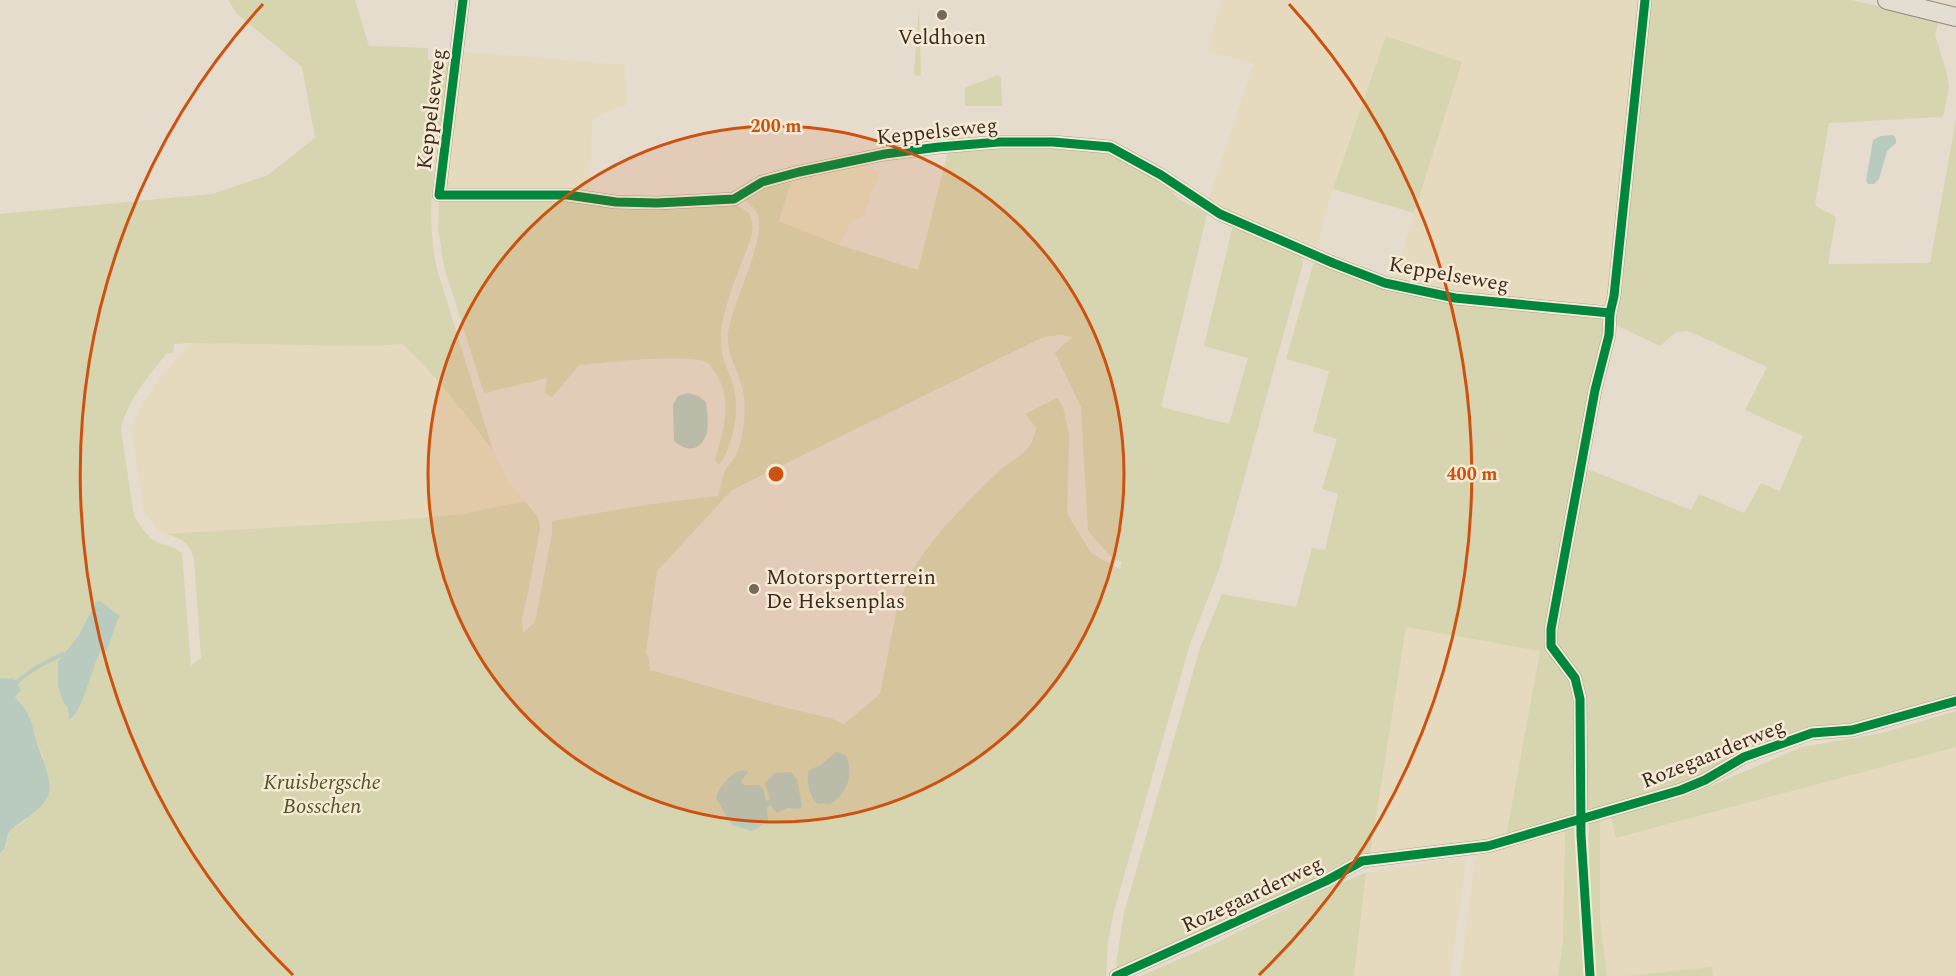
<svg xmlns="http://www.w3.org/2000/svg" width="1956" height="976" viewBox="0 0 1956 976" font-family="Spectral,serif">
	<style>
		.farmland { fill: #e5dabe }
		.green { fill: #d7d4b0; fill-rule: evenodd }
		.water { fill: #b9cabf }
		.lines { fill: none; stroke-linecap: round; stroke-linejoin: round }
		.stream { stroke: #b9cabf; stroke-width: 4 }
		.street-casing { stroke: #aaa197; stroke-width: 14 }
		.primary-casing { stroke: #90877e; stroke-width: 20 }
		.street { stroke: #ede8e0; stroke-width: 12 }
		.primary { stroke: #e4ddd1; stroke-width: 18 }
		.cycleway-casing { stroke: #f6ead4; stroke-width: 13 }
		.cycleway { stroke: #00873e; stroke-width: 9 }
		.ring { fill: none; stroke: #ce520f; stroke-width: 3 }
		.poi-dot { fill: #76685c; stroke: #f6ead4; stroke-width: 2 }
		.labels { text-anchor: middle; stroke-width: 5; stroke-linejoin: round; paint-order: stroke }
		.poi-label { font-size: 21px; fill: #3a291e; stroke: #f6ead4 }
		.street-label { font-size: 21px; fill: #3a291e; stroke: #f6ead4 }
		.park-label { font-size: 21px; font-style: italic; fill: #4e5625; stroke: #f6ead4 }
		.centre { fill: #ce520f; stroke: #f6ead4; stroke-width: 3 }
		.ring-label { font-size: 18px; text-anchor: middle; font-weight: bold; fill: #ce520f; stroke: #f6ead4; stroke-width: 5; stroke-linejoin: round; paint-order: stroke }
	</style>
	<rect width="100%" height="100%" fill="#e5dcce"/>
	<g class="farmland">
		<polygon points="1221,0 1638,0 1609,294 1607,299 1603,303 1594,305 1487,298 1393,281 1462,62 1386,36 1328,205 1316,251 1208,202 1254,63 1208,51"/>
		<polygon points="467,52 625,65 627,105 612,109 592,120 589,193 443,191 463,53"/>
		<polygon points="860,162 879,173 863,216 851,222 839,245 779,221 792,178"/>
		<polygon points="190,343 371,346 403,344 433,374 462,407 493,451 507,480 525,501 463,514 411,519 167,534 159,531 144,512 131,430 134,420 154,387 182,351"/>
		<polygon points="1406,627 1540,651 1506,837 1369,861"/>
		<polygon points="1956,747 1956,976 1713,976 1712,968 1626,976 1607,976 1600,921 1600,819 1611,816 1617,838"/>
		<polygon points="1565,830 1563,942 1558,976 1460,976 1475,860 1479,855"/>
		<polygon points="1458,858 1463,858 1466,862 1450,976 1354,976 1366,873"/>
	</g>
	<g class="green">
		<path d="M228,0H355L369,46L428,48V60L450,63C440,130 422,201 437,269L493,451C466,413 437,378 403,344L371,346L190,343L174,344L173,353L166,354C149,376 126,401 121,430L134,516C139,524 145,533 152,539C161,546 175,545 182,554L191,666L201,658L194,559C190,543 182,539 167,534L411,519L463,514L525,501L538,517L540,528L527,598L522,619L523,633L535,622L552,534V521L645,505L718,496C721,487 722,477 726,469C730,463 736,457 738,450C744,435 746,412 744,396C741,374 726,356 728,334C731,303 770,236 756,211C753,206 747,202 743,198L762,186L792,178L779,221L839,245L918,270L948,151L1028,144L1086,149L1119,157L1159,178L1179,199L1207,214L1161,407L1229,424L1248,358L1204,346L1233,225L1302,256L1303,263L1219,570L1190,644L1114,911L1108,942L1106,976H0V853L7,845L8,836L11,830L26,820L48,790L43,756L38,746L29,715L15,697L16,694L6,680L0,678V214L212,194L268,175L315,138L302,67L237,14ZM1062,335L1072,337L1055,353L1081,407L1088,531L1113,559L1122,562L1120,569L1092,554L1067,514L1069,435L1063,407L1057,398L1025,414L1036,427C1033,455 1013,457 996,474C968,502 937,531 916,565C909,577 905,591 898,603L880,694L844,724L830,718L782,707L650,670L649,660L646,652L657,571L732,490L1039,339L1049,336Z"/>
		<path d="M1651,0H1852L1939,20L1935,35L1946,70L1949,87L1943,117L1829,123L1815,204C1820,212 1830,211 1836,218L1828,264L1930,263L1956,120V702L1793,741L1694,785L1591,811L1587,809L1585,692L1579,676L1555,644V627L1585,468L1691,510L1699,494L1744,513L1761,483L1780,491L1803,436L1745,410L1767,367L1688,331L1675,333L1660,346L1614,324Z"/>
		<polygon points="919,7 921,75 916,76 914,72"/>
		<polygon points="1386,36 1462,62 1414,213 1333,189"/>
		<polygon points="998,75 1001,78 1002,106 965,106 965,88"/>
		<path d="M582,199L735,203L750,214L753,227L751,238C742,263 721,310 721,336C720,357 727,366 733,385C740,410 734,444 719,465L715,459C724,432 733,399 716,374C713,371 711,365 708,363C693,352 602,363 579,365L552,397L545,393L547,378L484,393L444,267L438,228L439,202Z"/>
		<polygon points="1316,263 1391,290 1430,299 1600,317 1605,322 1606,334 1545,644 1571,682 1575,704 1575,815 1556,822 1544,822 1534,829 1506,837 1540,651 1406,627 1369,861 1118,973 1116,964 1124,913 1200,648 1222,594 1296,607 1312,548 1325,550 1338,494 1322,489 1337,439 1313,432 1329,371 1286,359 1313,265"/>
		<polygon points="1956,711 1956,747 1616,838 1611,816 1685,797 1802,747 1882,733"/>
		<polygon points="1600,819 1600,921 1607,976 1596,976 1588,899 1589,825 1591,822"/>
		<polygon points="1573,828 1577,835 1579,911 1584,976 1558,976 1563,942 1565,830"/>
		<polygon points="1366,873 1354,976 1141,976 1214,944 1332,886"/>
		<polygon points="1712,967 1713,976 1626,976"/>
	</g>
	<g class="water">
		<polygon points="1893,135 1896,139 1896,143 1887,151 1879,179 1874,184 1868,184 1866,181 1873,140 1881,136"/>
		<path d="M688,393L698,396L706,402C707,411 709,423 707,432C702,451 687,453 674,441L673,405L678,396Z"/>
		<path d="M100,601L120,616C114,626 112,639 106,651L101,650C91,668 84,710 69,720L68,708L63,701L58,686V662L79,635L96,602Z"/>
		<path d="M0,678L14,679L21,690L15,697C20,703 26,709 29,716C33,725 34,734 37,743C41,757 55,783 47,798C39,812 24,819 12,829C4,836 10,845 0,853Z"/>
		<path d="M836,752L846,755C854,775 848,794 828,805L825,803L818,804C810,799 805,779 809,770L821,765Z"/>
		<path d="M743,770L747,771L748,773L741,780V783L745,785H759L764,791L765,799L767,801L770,799L765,783L775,773L791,772L797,780L802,806L800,809L787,808L777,813L770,805L767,808L768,820L761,826L752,831L732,825L716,798C720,785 730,773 743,770Z"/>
	</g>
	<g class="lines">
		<path class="stream" d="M16,683C30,670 46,662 63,654"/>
		<g class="street-casing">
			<g id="street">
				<polyline points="463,0 439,195 568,195 616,202 657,203 734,199 762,182 799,172 885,154 939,147 999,142 1053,142 1110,147 1161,175 1220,214 1333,263 1385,283 1455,298 1610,313"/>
				<polyline points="1581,818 1580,699 1575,678 1551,646 1551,629 1595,390 1609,335 1610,313 1614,296 1645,0"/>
				<polyline points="1116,976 1326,881 1362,861 1488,846 1681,790 1705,780 1744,757 1812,733 1852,730 1956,701"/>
			</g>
		</g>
		<g class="primary-casing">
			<polyline id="primary" points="1887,0 1956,17"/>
		</g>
		<use href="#street" class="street"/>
		<use href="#primary" class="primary"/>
		<g class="cycleway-casing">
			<g id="cycleway">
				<polyline points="463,0 439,195 568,195 616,202 657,203 734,199 762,182 799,172 885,154 939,147 999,142 1053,142 1110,147 1161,175 1220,214 1333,263 1385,283 1455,298 1610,313"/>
				<polyline points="1116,976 1326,881 1362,861 1488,846 1681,790 1705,780 1744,757 1812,733 1852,730 1956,701"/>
				<polyline points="1590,976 1581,835 1580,699 1575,678 1551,646 1551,629 1595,390 1609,335 1610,313 1614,296 1645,0"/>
			</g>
		</g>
		<use href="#cycleway" class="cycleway"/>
	</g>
	<circle cx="776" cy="474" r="348" fill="#ce520f" fill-opacity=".12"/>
	<g class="ring">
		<circle cx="776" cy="474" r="348"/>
		<path d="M293 975A696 696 0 0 1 263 4M1289 4A696 696 0 0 1 1259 975"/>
	</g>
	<g class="poi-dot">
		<circle cx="942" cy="15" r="6"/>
		<circle cx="754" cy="589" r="6"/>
	</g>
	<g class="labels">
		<g class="poi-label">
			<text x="942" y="44">Veldhoen</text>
			<text x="766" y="584" text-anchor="start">Motorsportterrein<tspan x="766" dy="24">De Heksenplas</tspan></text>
		</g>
		<g class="street-label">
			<text transform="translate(431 109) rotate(-83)" y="7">Keppelseweg</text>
			<text transform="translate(937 131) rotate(-6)" y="7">Keppelseweg</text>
			<text transform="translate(1449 274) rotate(10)" y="7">Keppelseweg</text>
			<text transform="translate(1713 753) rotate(-22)" y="7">Rozegaarderweg</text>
			<text transform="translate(1252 894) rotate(-25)" y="7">Rozegaarderweg</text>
		</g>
		<g class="park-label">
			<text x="322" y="789">Kruisbergsche<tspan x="322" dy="24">Bosschen</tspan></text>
		</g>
	</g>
	<circle cx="776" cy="474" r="9" class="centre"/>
	<g class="ring-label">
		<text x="776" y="132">200 m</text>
		<text x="1472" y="480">400 m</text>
	</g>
</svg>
